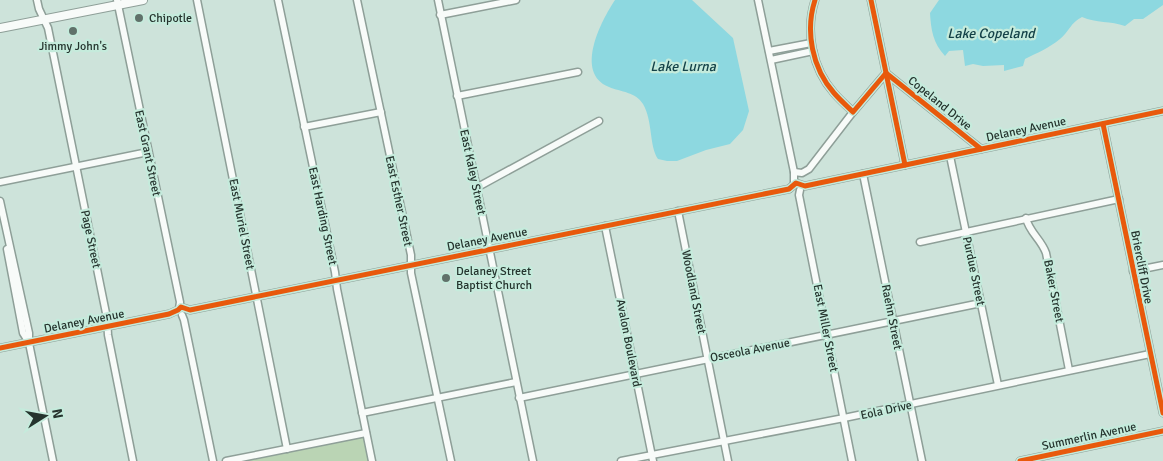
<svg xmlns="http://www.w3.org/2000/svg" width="1163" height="461" viewBox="0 0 1163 461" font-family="Signika,sans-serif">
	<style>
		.green { fill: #bad4b4 }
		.water { fill: #8dd8e0 }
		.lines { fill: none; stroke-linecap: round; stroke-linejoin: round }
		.minor-casing { stroke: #8e9f98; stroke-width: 9 }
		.major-casing { stroke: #8e9f98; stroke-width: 10 }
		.minor { stroke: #f8fbf9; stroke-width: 6 }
		.major { stroke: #f8fbf9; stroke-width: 8 }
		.cycleway-casing { stroke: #c5ebdc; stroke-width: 8 }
		.cycleway { stroke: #e8590c; stroke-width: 5 }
		.poi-dot { fill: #60716a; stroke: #c5ebdc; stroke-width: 2 }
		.labels { text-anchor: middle; stroke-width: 4.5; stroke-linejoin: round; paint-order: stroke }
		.poi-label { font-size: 12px; fill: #25342e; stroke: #c5ebdc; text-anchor: start }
		.street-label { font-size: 12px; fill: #25342e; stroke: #c5ebdc }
		.water-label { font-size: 14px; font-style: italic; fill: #144248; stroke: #c5ebdc }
	</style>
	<rect width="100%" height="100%" fill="#cde3da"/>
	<polygon class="green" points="362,437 365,440 370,461 236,461"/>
	<g class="water">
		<path d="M615,0H692L733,38L749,111L743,130L730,144L706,150L677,161H667L658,159C649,146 653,121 643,104C636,92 621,92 609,87C574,73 601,21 615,0Z"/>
		<path d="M939,0H1163V5L1143,19H1134L1125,26C1111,21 1096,23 1082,17C1071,22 1068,33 1060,39C1049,48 1037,53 1025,59L1023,66L1004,71V65L983,66L973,64L965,66L963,50L949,51L945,56C933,43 931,30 930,13Z"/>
	</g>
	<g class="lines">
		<g class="minor-casing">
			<g id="minor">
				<polyline points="37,0 39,9 48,28 107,318 108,335 133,461"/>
				<polyline points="117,0 180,302 179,309"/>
				<polyline points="197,0 287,449"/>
				<polyline points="278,0 335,272 337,289 372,461"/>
				<polyline points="357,0 411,255 411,273 451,461"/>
				<polyline points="438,0 533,461"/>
				<polyline points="758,0 794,172 794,184"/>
				<path d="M815,0C805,31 812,68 834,93C840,100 847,106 853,112"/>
				<polyline points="871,0 905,165"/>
				<polyline points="440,15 516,0"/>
				<polyline points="769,51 811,43"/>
				<polyline points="771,60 813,51"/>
				<polyline points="886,73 981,149"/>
				<polyline points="457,96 578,72"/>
				<polyline points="1103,124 1163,413"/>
				<polyline points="304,127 381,112"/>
				<polyline points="950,156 998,385"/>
				<polyline points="794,172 802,173 809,169 853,112 886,73"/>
				<polyline points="863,174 922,461"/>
				<polyline points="0,182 148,152"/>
				<polyline points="476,188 599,121"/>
				<polyline points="800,190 799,195 852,461"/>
				<polyline points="0,201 29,333 29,343 53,461"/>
				<polyline points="678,211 728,461"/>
				<path d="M1026,218C1029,232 1041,239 1046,253L1069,370"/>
				<polyline points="605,226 653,461"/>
				<polyline points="920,242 1119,199"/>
				<polyline points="7,249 23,333 28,341"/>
				<polyline points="1133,271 1163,265"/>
				<polyline points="182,315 184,320 213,461"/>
				<polyline points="0,348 169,314 178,310 181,307 190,310 774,192 789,189 796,183 805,186 1163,111"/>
				<polyline points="519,398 981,303"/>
				<polyline points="362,413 516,382"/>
				<polyline points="226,461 366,433"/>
				<polyline points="621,461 844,418 1150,354"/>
				<polyline points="1020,461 1163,431"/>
			</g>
		</g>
		<g class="major-casing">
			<polyline id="major" points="0,28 143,0"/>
		</g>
		<use href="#minor" class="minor"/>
		<use href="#major" class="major"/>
		<g class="cycleway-casing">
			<g id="cycleway">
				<path d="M815,0C805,31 812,68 834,93C840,100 847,106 853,112L886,73"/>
				<polyline points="871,0 905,165"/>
				<polyline points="886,73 981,149"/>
				<polyline points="1103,124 1163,413"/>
				<polyline points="0,348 169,314 178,310 181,307 190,310 774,192 789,189 796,183 805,186 1163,111"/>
				<polyline points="1020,461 1163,431"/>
			</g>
		</g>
		<use href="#cycleway" class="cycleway"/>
	</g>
	<g class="poi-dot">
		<circle cx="139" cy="18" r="5"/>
		<circle cx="73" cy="31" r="5"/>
		<circle cx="446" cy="278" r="5"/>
	</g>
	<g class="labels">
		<g class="poi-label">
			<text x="149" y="22">Chipotle</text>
			<text x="73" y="50" text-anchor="middle">Jimmy John's</text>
			<text x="456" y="275">Delaney Street<tspan x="456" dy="14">Baptist Church</tspan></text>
		</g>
		<g class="street-label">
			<text transform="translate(940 103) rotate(39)" y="4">Copeland Drive</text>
			<text transform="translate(1026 129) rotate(-12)" y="4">Delaney Avenue</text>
			<text transform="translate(148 153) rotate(78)" y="4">East Grant Street</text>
			<text transform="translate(473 172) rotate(78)" y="4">East Kaley Street</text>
			<text transform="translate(399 201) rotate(78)" y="4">East Esther Street</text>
			<text transform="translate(323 216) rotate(78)" y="4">East Harding Street</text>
			<text transform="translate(242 224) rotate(79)" y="4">East Muriel Street</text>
			<text transform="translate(91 239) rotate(78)" y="4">Page Street</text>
			<text transform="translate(487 239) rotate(-11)" y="4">Delaney Avenue</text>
			<text transform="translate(1142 267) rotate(79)" y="4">Briercliff Drive</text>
			<text transform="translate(974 271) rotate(78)" y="4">Purdue Street</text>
			<text transform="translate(1054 291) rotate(79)" y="4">Baker Street</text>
			<text transform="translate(694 292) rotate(79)" y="4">Woodland Street</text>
			<text transform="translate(892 317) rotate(79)" y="4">Raehn Street</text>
			<text transform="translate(84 321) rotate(-11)" y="4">Delaney Avenue</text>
			<text transform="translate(826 328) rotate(79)" y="4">East Miller Street</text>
			<text transform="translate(629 343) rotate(79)" y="4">Avalon Boulevard</text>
			<text transform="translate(750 350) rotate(-11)" y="4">Osceola Avenue</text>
			<text transform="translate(886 410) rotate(-12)" y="4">Eola Drive</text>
			<text transform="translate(1089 436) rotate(-12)" y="4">Summerlin Avenue</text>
		</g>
		<g class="water-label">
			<text x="991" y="38">Lake Copeland</text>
			<text x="683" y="71">Lake Lurna</text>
		</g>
	</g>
	<g transform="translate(45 416) rotate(79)" stroke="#c5ebdc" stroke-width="4" paint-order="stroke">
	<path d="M0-4L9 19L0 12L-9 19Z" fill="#25342e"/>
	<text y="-8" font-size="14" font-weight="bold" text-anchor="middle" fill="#25342e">N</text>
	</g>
</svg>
